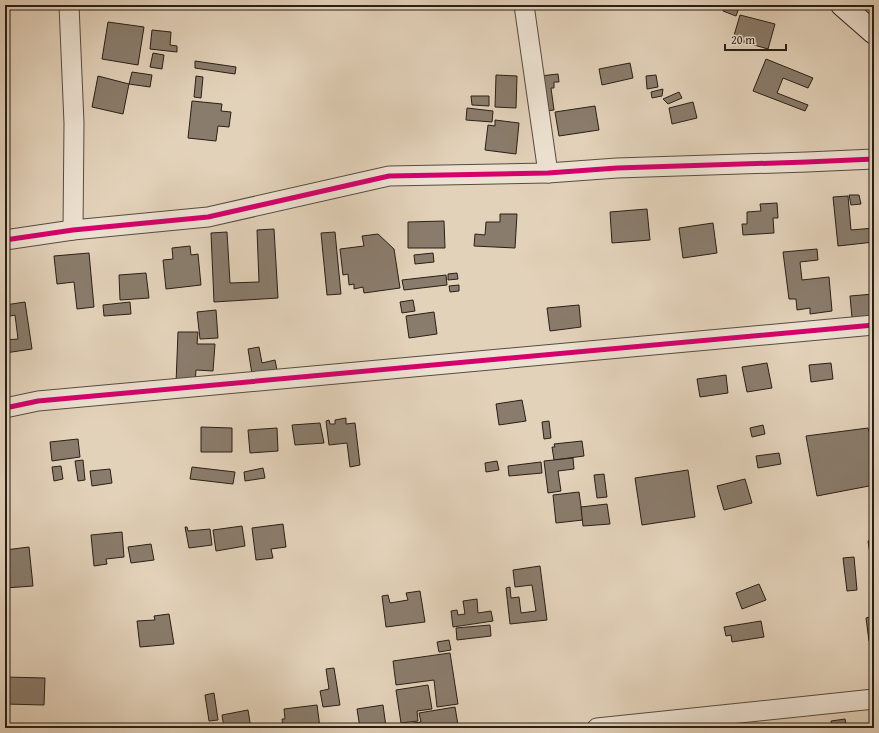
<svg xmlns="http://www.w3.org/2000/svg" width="879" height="733" viewBox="0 0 879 733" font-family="'Gentium Book Plus',serif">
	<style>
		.building { fill: #8a7c6c; stroke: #291f17 }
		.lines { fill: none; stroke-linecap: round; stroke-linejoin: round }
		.street-casing { stroke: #584c40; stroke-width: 21 }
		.secondary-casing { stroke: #291f17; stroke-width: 24 }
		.street { stroke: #ede2d2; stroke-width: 19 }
		.secondary { stroke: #ede2d2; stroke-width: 22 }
		.cycleway-casing { stroke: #ede2d2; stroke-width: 8 }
		.cycleway { stroke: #d6006c; stroke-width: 5 }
	</style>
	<rect width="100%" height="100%" fill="#e3d2ba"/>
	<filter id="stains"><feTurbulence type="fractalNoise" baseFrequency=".005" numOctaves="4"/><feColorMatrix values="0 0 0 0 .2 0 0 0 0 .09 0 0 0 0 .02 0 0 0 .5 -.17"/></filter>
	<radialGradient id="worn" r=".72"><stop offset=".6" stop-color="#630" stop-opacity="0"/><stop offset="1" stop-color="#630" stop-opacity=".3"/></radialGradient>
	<g class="building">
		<polygon points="725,5 740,5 736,16 723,11"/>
		<polygon points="740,15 775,24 768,49 733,39"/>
		<polygon points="108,22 144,27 138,65 102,59"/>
		<polygon points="152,30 171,32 170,45 177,46 177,52 150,49"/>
		<polygon points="153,53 164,55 162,69 150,67"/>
		<polygon points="766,59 813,78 808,88 783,78 777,93 808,105 805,111 753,91"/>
		<polygon points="195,61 236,67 235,74 195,68"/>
		<polygon points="630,63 633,78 602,85 599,69"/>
		<polygon points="132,72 152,75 150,87 129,84"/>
		<polygon points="558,74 559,82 554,82 554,88 551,88 554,110 544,111 540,76"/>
		<polygon points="496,75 517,76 516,108 495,107"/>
		<polygon points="656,75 658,87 647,89 646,76"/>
		<polygon points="98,76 129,84 123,114 92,107"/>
		<polygon points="196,76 203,77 201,98 194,97"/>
		<polygon points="663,89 662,96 652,98 651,92"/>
		<polygon points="679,92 682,98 668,104 663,99"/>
		<polygon points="471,96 489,96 489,106 472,105"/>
		<polygon points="192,101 222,104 221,111 231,112 229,127 218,126 216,141 188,138"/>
		<polygon points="693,102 697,118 672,124 669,108"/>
		<polygon points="595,106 599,130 559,136 555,112"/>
		<polygon points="467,108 493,111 492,122 466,120"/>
		<polygon points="495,120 519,123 516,154 485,150 488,125 495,126"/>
		<polygon points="849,195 859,195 861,204 851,205"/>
		<polygon points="848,196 851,230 874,228 874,242 838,246 833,197"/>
		<polygon points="777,203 778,218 773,218 774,233 743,235 742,224 747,224 747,212 761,211 760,204"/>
		<polygon points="647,209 650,240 612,243 610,212"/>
		<polygon points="500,214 517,214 515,248 474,246 475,234 485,235 486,222 500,222"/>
		<polygon points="444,221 445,248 408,248 408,222"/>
		<polygon points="713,223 717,253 683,258 679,228"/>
		<polygon points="274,229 278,298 214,302 211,233 227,232 230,283 259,282 257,230"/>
		<polygon points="335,232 341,294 327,295 321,233"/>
		<polygon points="378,234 394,249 400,288 364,293 363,287 354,289 354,284 349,285 348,274 343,275 340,249 364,246 362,236"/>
		<polygon points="190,246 191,255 198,254 201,285 166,289 163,260 173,259 172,248"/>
		<polygon points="817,249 818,260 800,262 802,280 829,277 832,311 810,314 810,308 797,310 796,299 789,299 783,252"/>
		<polygon points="89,253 94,307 77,309 74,282 57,284 54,256"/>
		<polygon points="433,253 434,262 415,264 414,255"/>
		<polygon points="146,273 149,298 120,300 119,275"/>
		<polygon points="457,273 458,279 448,280 448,274"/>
		<polygon points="446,275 447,285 404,290 402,280"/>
		<polygon points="459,285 459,291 450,292 449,286"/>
		<polygon points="874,294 874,316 852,318 850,296"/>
		<polygon points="413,300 415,311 402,313 400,302"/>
		<polygon points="25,302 32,349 5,353 5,340 18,339 15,315 5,317 5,305"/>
		<polygon points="130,302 131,314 104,316 103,305"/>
		<polygon points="579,305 581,327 550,331 547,308"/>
		<polygon points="216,310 218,338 200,339 197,312"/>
		<polygon points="434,312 437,334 409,338 406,316"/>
		<polygon points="178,332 198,332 197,344 215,344 213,371 196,370 195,383 176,383"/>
		<polygon points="259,347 262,363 275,360 277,370 252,374 248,349"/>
		<polygon points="767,363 772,388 747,392 742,367"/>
		<polygon points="831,363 833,379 811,382 809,365"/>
		<polygon points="726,375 728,393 700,397 697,379"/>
		<polygon points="522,400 526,421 499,425 496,404"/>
		<polygon points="346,418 346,424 355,423 360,465 350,467 347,443 329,445 326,421 329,420 330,424 335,424 335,420"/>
		<polygon points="549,421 551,438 544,439 542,422"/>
		<polygon points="320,423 324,443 295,445 292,425"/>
		<polygon points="763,425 765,434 752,437 750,428"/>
		<polygon points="201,427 232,428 232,452 201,452"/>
		<polygon points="277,428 278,451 250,453 248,430"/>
		<polygon points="868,428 874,448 874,481 869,486 817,496 806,436"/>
		<polygon points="78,439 80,457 52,461 50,442"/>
		<polygon points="582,441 584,456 554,460 552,447 555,447 554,444"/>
		<polygon points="779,453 781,464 758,468 756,456"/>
		<polygon points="573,458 574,469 558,471 561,491 548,493 544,461"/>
		<polygon points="83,460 85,480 78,481 75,461"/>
		<polygon points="497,461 499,470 486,472 485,463"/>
		<polygon points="541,462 542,473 509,476 508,466"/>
		<polygon points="61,466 63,479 54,481 52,467"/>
		<polygon points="192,467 235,472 233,484 190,479"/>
		<polygon points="263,468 265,478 245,481 244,472"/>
		<polygon points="110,469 112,483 92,486 90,471"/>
		<polygon points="688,470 695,517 642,525 635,478"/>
		<polygon points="604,474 607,497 597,498 594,475"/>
		<polygon points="745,479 752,503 724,510 717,486"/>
		<polygon points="579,492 583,520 556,523 553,495"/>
		<polygon points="607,504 610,524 583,526 581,507"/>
		<polygon points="283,524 286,547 271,549 273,558 256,560 252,528"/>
		<polygon points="242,526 245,546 216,551 213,530"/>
		<polygon points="185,527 187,527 188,531 210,529 212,545 189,548"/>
		<polygon points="122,532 124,557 106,559 107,564 94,566 91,535"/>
		<polygon points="874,540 874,560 871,561 868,541"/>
		<polygon points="151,544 154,560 131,563 128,547"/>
		<polygon points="29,547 33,586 5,588 5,550"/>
		<polygon points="854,557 857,590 847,591 843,558"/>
		<polygon points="540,566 547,620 510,624 506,588 510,587 511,598 519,597 521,613 536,611 532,585 515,587 513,570"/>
		<polygon points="759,584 766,600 742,609 736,593"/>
		<polygon points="420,591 425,622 386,627 382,596 388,595 390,603 408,600 406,593"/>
		<polygon points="477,599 478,613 491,611 493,621 453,627 451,611 457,610 458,615 465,614 463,601"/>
		<polygon points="169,614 174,644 140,647 137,621 155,620 154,616"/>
		<polygon points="874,616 874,640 869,641 866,618"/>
		<polygon points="761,621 764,637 732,642 731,635 726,636 724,627"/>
		<polygon points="490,625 491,636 457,640 456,628"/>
		<polygon points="449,640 451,650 439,652 437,642"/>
		<polygon points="450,653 458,704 437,707 434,680 396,685 393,661"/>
		<polygon points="334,668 340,705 323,707 320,691 329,689 326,669"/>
		<polygon points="5,677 45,678 44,705 5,704"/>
		<polygon points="428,685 432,709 417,711 418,721 401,723 396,690"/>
		<polygon points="214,693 218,720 209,721 205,695"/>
		<polygon points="317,705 320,728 283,728 282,719 285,719 284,709"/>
		<polygon points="383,705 386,727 360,728 357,709"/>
		<polygon points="455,707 458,725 438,728 407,728 406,724 421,722 419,713"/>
		<polygon points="248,710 251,728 224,728 222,715"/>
		<polygon points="845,719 847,728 832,728 831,721"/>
	</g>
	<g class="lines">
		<g class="street-casing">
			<g id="street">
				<polyline points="69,5 74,123 73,230"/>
				<polyline points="524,5 548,173"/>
				<polyline points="5,240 73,230 208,217 389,176 548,173 617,168 807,162 874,159"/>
				<polyline points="5,408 38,401 874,325"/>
				<polyline points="597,728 874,699"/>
			</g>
		</g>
		<g class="secondary-casing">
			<polyline id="secondary" points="842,5 874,33"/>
		</g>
		<use href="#street" class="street"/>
		<use href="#secondary" class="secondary"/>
		<g class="cycleway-casing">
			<g id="cycleway">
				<polyline points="5,240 73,230 208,217 389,176 548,173 617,168 807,162 874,159"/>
				<polyline points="5,408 38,401 874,325"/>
			</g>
		</g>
		<use href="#cycleway" class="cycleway"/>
	</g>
	<rect width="879" height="733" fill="none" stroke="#e3d2ba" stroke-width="20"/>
	<rect x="6" y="6" width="867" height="721" fill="none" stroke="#291f17" stroke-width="2"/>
	<rect x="10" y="10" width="859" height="713" fill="none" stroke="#291f17"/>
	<path d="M725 44v6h61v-6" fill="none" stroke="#291f17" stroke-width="2"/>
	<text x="731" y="44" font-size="12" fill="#291f17" stroke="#ede2d2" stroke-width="3" paint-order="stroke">20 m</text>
	<rect width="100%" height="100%" filter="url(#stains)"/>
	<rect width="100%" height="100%" fill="url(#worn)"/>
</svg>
